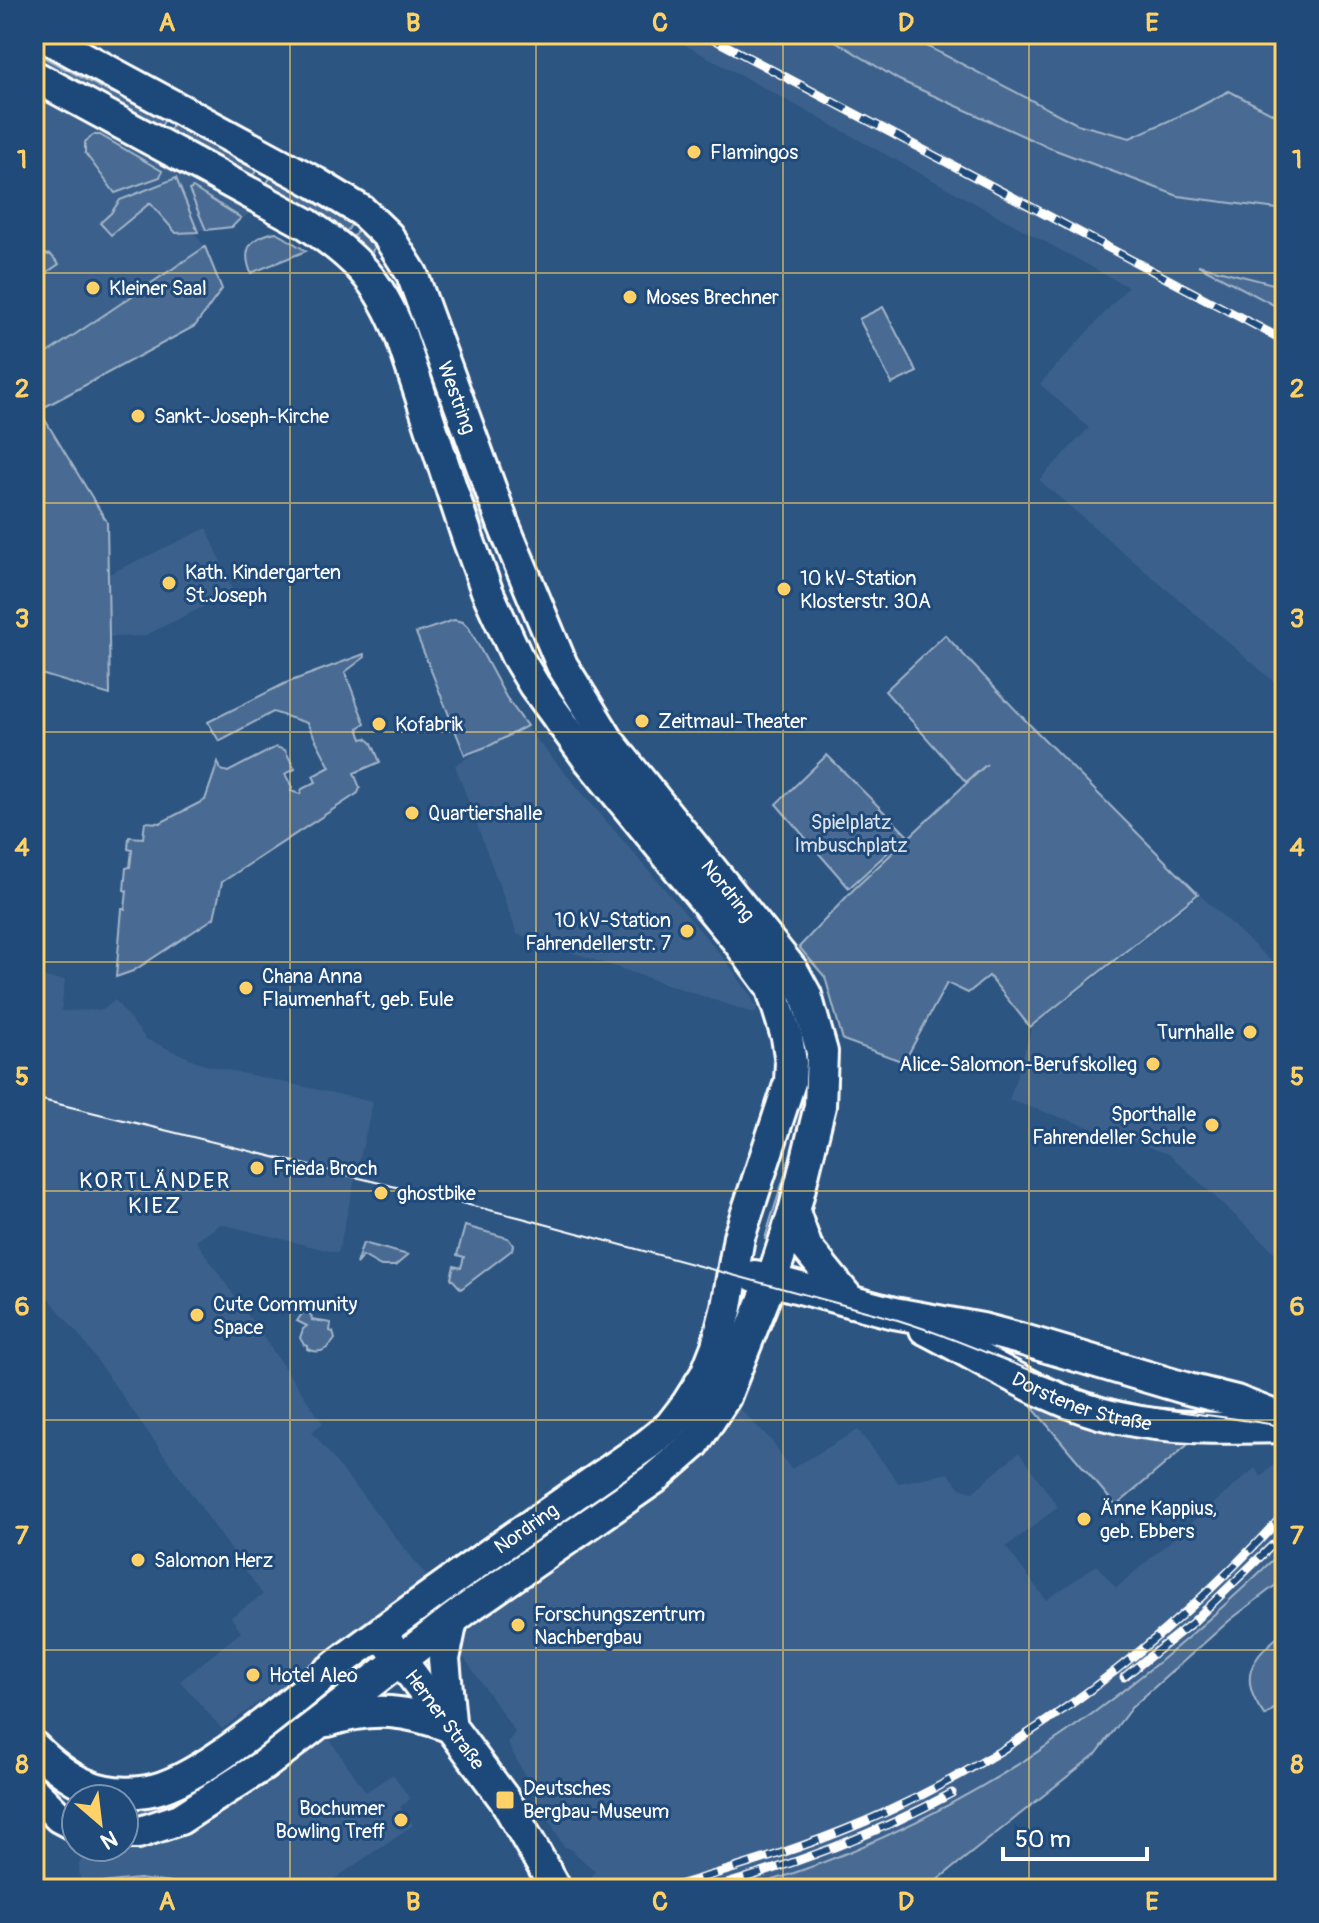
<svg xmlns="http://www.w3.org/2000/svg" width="1319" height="1923" viewBox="0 0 1319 1923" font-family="Pangolin,sans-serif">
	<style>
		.built { fill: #3b618b }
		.green { fill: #486b92; stroke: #a4b5c8; stroke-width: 2 }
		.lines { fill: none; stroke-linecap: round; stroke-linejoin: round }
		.major-casing { stroke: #fff; stroke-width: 36 }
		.major { stroke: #1f4a7a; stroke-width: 30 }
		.tram { stroke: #fff; stroke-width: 2 }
		.rail-casing { stroke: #fff; stroke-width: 9 }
		.rail { stroke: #1f4a7a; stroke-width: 6; stroke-dasharray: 18; stroke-linecap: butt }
		.grid { fill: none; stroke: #ffd166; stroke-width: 2; stroke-opacity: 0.55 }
		.poi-dot { fill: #ffd166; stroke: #1f4a7a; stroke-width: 3 }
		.labels { text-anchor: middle; stroke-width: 6; stroke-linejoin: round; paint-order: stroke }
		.poi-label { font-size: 20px; fill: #fff; stroke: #1f4a7a; text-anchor: start }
		.street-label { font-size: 20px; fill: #fff; stroke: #1f4a7a }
		.park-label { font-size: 20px; fill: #dae1e9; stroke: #1f4a7a }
		.neighbourhood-label { font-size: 22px; letter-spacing: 2px; fill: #fff; stroke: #1f4a7a }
		.neatline { fill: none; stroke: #ffd166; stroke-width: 3 }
		.grid-label { font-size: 26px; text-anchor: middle; font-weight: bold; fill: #ffd166 }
	</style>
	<rect width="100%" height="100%" fill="#2c5582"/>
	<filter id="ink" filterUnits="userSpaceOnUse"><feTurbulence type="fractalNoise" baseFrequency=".0125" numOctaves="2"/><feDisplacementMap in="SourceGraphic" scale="16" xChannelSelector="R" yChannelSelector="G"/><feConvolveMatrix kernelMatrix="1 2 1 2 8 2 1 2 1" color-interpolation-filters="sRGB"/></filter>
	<g filter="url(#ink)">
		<g class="built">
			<polygon points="665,34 1285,34 1285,287 1202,267 1285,311 1285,691 1039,480 1089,428 1040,384 1128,287"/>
			<polygon points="34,86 256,208 232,227 193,231 205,247 34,362"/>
			<polygon points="207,528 233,592 144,636 109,637 109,574"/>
			<polygon points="524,725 727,962 750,995 757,1009 756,1012 750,1012 517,934 455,765"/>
			<polygon points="1200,895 1285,974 1285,1262 1169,1154 1009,1100 1032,1028"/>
			<polygon points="34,976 65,980 61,1011 103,1010 115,1000 146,1039 205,1065 373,1102 338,1253 221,1224 196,1241 323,1423 312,1432 429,1579 222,1729 180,1681 241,1632 231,1617 263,1595 82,1339 34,1280"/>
			<polygon points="738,1407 771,1440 791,1469 858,1430 899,1483 948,1473 960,1488 973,1492 1019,1452 1058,1507 1006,1547 1046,1600 1097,1565 1116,1588 1255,1468 1261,1477 1285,1454 1285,1577 1230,1620 1131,1708 1043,1792 929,1889 581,1889 590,1887 591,1878 595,1871 569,1848 564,1847 509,1746 508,1742 515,1732 454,1643 461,1629 716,1436"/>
			<polygon points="328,1737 366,1792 393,1774 410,1799 400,1807 413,1825 320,1889 220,1889 139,1879 80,1885 79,1864 86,1853 98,1848 136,1847 166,1842 188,1834 206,1825"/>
		</g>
		<g class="green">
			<polygon points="824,34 904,34 1077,124 1130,138 1193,110 1229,91 1285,120 1285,210 1178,196 1050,148 899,80"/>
			<polygon points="34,52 107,91 147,104 168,114 158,132 34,65"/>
			<polygon points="176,119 256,166 255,173 249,177 166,137"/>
			<polygon points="93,135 100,135 162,171 160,177 115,193 85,153 85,142"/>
			<polygon points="274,170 355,219 343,237 264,189"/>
			<polygon points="176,178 198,232 176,233 150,203 111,235 100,223 111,213 120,200"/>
			<polygon points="193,188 241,218 232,227 206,230 189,190"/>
			<polygon points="361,224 376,238 371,257 350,242"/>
			<path d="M276,232L306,251L251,273C241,248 251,237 276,232Z"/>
			<polygon points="205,247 222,289 195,326 39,410 107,522 110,695 34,672 34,362"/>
			<polygon points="34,253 51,255 59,264 40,277 34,267"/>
			<polygon points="1198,265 1285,287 1285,311"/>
			<polygon points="403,282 493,527 485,530 455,444 392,288"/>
			<polygon points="883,307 917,372 892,384 859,319"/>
			<polygon points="454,620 463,622 469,628 506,697 527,726 491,745 465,755 416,633"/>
			<polygon points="945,635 1029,724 1198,894 1030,1027 989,976 968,993 947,983 904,1062 843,1040 825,977 799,947 853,890 987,764 966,782 885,691"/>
			<polygon points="364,654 365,657 345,672 365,724 358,728 362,739 366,738 372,743 380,762 354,773 360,788 358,793 222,882 214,918 133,971 116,977 122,909 125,909 127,891 124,890 126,868 130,867 132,850 128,849 129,837 143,838 145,822 160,823 205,800 218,762 221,770 228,772 276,747 285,750 295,769 285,774 292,787 291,791 300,794 302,789 316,782 313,776 330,767 307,723 273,712 219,741 208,722 286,683"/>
			<polygon points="827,755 907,835 849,888 776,804"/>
			<path d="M812,1061L813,1079L774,1242L765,1239C782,1176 807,1130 805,1062Z"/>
			<polygon points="465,1226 508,1238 513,1245 512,1250 461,1289 451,1278 454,1266 461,1268 464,1257 457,1255"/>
			<polygon points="363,1243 408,1255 395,1266 381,1266 363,1256 356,1264"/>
			<path d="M304,1311L311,1315L312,1320L331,1323L330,1331L333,1332L335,1339C328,1350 319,1355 307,1349V1346L304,1345L300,1338L303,1329L307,1326L297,1321Z"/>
			<polygon points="1043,1404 1192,1441 1116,1506 1032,1407"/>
			<path d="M1285,1548V1578L1230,1620L1131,1708L1097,1753L926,1889H745C960,1825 1127,1703 1285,1548Z"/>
			<path d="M1285,1631V1700L1265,1716C1236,1677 1251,1658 1285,1631Z"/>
			<polygon points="346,1677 292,1722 283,1734 191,1802 124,1822 124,1811 169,1804 199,1790 233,1767 251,1746"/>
			<polygon points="139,1879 220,1889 92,1889 90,1884"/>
		</g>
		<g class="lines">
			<g class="major-casing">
				<g id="major">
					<path id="s1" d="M40,34L316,183L362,211L388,236L412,274L504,526L562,665L610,743L793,971L806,995L822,1052L820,1106L794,1212L773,1276L725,1397L694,1444L654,1479L465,1610L264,1765L180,1819L138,1833H124"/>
					<path d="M34,76L307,224C356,257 379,280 401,336L468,539L487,591L516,655L534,685L586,756L737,940L771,986L787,1037L791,1062L790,1082L739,1237L727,1307L717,1346L706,1374L687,1404L670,1426L648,1444C545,1515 442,1586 342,1661C296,1696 201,1783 147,1791C99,1799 67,1780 34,1747"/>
					<polyline points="794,1212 807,1248 851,1302"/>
					<polyline points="755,1276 894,1313 982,1329 1020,1339 1188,1389 1236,1401 1285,1420"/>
					<path id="s2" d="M925,1329C988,1361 1048,1403 1119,1418C1174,1430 1230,1428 1285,1427"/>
					<path id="s3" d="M389,1644L505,1800L556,1889"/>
					<path d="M328,1721C373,1706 407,1710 451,1727"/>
					<polyline points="450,1721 444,1659 452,1620"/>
					<polyline points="34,1792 59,1817 76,1826"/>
				</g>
			</g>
			<use href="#major" class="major"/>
			<path class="tram" d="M34,1098L522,1218L884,1316C959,1337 1029,1374 1103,1396C1163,1413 1224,1415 1285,1427"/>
			<g class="rail-casing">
				<g id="rail">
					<polyline points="704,34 1285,341"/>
					<polyline points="1124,1677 1193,1622 1285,1533"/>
					<path d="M665,1889C732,1869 801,1849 866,1821C1024,1753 1169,1640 1285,1513"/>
					<path d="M710,1889C794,1864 875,1835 952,1793"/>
				</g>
			</g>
			<use href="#rail" class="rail"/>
		</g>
	</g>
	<path class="grid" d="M290,34V1889M536,34V1889M783,34V1889M1029,34V1889M34,273H1285M34,503H1285M34,732H1285M34,962H1285M34,1191H1285M34,1420H1285M34,1650H1285"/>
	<g class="poi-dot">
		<circle cx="694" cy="152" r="8"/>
		<circle cx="93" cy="288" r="8"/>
		<circle cx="630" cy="297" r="8"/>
		<circle cx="138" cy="416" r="8"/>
		<circle cx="169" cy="583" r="8"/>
		<circle cx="784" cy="589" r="8"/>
		<circle cx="642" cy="721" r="8"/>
		<circle cx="379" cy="724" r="8"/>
		<circle cx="412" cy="813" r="8"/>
		<circle cx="687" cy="931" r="8"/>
		<circle cx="246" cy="988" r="8"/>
		<circle cx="1250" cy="1032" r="8"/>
		<circle cx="1153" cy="1064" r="8"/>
		<circle cx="1212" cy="1125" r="8"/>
		<circle cx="257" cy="1168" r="8"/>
		<circle cx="381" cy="1193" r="8"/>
		<circle cx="197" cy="1315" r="8"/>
		<circle cx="1084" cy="1519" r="8"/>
		<circle cx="138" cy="1560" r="8"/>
		<circle cx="518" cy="1625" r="8"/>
		<circle cx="253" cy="1675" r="8"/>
		<rect x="495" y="1790" width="20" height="20" rx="4"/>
		<circle cx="401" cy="1820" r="8"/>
	</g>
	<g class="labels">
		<g class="poi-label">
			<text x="710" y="159">Flamingos</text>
			<text x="109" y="295">Kleiner Saal</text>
			<text x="646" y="304">Moses Brechner</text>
			<text x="154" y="423">Sankt-Joseph-Kirche</text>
			<text x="185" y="579">Kath. Kindergarten<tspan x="185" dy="23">St.Joseph</tspan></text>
			<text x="800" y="585">10 kV-Station<tspan x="800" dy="23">Klosterstr. 30A</tspan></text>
			<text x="658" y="728">Zeitmaul-Theater</text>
			<text x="395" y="731">Kofabrik</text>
			<text x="428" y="820">Quartiershalle</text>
			<text x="671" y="927" text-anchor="end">10 kV-Station<tspan x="671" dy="23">Fahrendellerstr. 7</tspan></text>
			<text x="262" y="983">Chana Anna<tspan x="262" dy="23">Flaumenhaft, geb. Eule</tspan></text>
			<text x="1234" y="1039" text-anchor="end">Turnhalle</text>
			<text x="1137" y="1071" text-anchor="end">Alice-Salomon-Berufskolleg</text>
			<text x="1196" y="1121" text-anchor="end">Sporthalle<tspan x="1196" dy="23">Fahrendeller Schule</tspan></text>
			<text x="273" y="1175">Frieda Broch</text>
			<text x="397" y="1200">ghostbike</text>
			<text x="213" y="1311">Cute Community<tspan x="213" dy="23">Space</tspan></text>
			<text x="1100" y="1515">Änne Kappius,<tspan x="1100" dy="23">geb. Ebbers</tspan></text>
			<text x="154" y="1567">Salomon Herz</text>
			<text x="534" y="1621">Forschungszentrum<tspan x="534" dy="23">Nachbergbau</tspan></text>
			<text x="269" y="1682">Hotel Aleo</text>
			<text x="523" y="1795">Deutsches<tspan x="523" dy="23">Bergbau-Museum</tspan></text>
			<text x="385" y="1815" text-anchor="end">Bochumer<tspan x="385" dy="23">Bowling Treff</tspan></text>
		</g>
		<g class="street-label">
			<text dy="7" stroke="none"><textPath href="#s1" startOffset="580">Westring</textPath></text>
			<text dy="7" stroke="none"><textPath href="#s1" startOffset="1148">Nordring</textPath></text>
			<text dy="7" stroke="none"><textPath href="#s2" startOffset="174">Dorstener Straße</textPath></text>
			<text transform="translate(526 1528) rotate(-35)" y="7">Nordring</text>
			<text dy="7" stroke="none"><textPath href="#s3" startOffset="94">Herner Straße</textPath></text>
		</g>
		<g class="park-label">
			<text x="851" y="829">Spielplatz<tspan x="851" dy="23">Imbuschplatz</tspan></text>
		</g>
		<g class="neighbourhood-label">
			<text x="155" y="1188">KORTLÄNDER<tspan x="155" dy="25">KIEZ</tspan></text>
		</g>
	</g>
	<rect width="1319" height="1923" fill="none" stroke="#1f4a7a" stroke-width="88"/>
	<g transform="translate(100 1823) rotate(152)"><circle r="38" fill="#1f4a7a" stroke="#7992af" stroke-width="2"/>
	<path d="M0-6L14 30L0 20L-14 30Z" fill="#ffd166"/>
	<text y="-12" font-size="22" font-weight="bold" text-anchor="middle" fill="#ffffff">N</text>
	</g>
	<path d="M1003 1847v12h144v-12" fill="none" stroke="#ffffff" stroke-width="4"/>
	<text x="1015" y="1847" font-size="24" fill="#ffffff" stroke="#1f4a7a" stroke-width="6" paint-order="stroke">50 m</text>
	<rect x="44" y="44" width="1231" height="1835" class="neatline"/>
	<g class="grid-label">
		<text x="167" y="31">A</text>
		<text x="413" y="31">B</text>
		<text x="660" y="31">C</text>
		<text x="906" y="31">D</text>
		<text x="1152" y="31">E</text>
		<text x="22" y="168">1</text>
		<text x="1297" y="168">1</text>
		<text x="22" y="397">2</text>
		<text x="1297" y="397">2</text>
		<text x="22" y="627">3</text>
		<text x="1297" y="627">3</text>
		<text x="22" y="856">4</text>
		<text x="1297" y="856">4</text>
		<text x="22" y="1085">5</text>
		<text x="1297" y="1085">5</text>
		<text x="22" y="1315">6</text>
		<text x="1297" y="1315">6</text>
		<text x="22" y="1544">7</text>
		<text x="1297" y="1544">7</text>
		<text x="22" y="1773">8</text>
		<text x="1297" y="1773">8</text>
		<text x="167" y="1910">A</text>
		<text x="413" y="1910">B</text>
		<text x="660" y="1910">C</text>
		<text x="906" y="1910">D</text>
		<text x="1152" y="1910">E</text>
	</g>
</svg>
